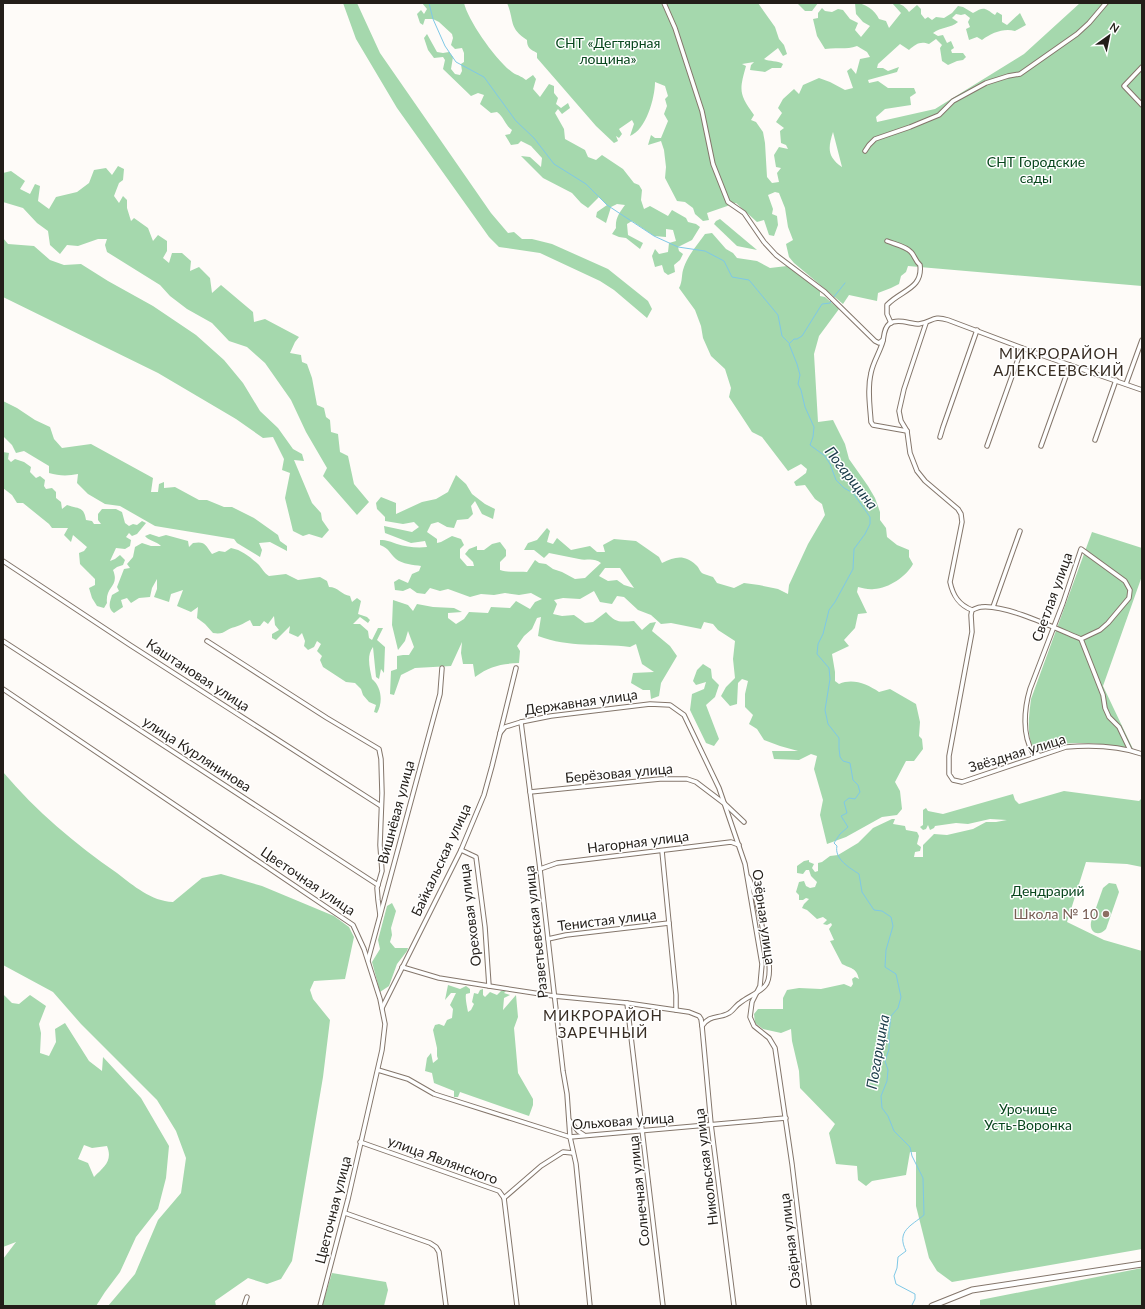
<svg xmlns="http://www.w3.org/2000/svg" width="1145" height="1309" viewBox="0 0 1145 1309" font-family="Lato,sans-serif">
	<style>
		.green { fill: #a5d8ad; fill-rule: evenodd }
		.lines { fill: none; stroke-linecap: round; stroke-linejoin: round }
		.stream { stroke: #7fc8e6; stroke-width: 1 }
		.street-casing { stroke: #84766b; stroke-width: 5.5 }
		.secondary-casing { stroke: #84766b; stroke-width: 7 }
		.street { stroke: #fff; stroke-width: 3.5 }
		.secondary { stroke: #fff; stroke-width: 5 }
		.education-dot { fill: #8d6e63; stroke: #fff; stroke-width: 1.5 }
		.labels { text-anchor: middle; stroke-width: 3; stroke-linejoin: round; paint-order: stroke }
		.park-label { font-size: 14px; fill: #08461d; stroke: #fff }
		.street-label { font-size: 14px; fill: #231e19; stroke: #fff }
		.education-label { font-size: 14px; fill: #785e54; stroke: #fff; text-anchor: end }
		.neighbourhood-label { font-size: 15px; letter-spacing: 1px; fill: #372c22; stroke: #fff }
		.water-label { font-size: 15px; font-style: italic; fill: #193b48; stroke: #fff }
	</style>
	<rect width="100%" height="100%" fill="#fefbf8"/>
	<g class="green">
		<polygon points="343,3 357,3 380,53 491,213 508,233 514,232 522,239 532,239 552,244 608,269 648,301 652,309 647,318 614,290 600,281 540,253 499,247 489,237 397,108 356,39"/>
		<path d="M422,3H464C468,21 499,65 515,74C520,76 522,77 526,80L533,75L536,79L533,89L540,97L549,84L554,86V93L558,98L556,104L561,108L568,103L570,108L562,114L558,109L555,113L564,129L565,139L585,150L588,157L596,160L602,155L623,169L634,183L639,185L642,190L641,200L644,209L650,206L668,216L672,210L686,218L688,222L696,224L700,227L692,240L678,247L679,251L683,254L680,260L674,265L675,272L668,275L664,272L662,265L655,267L652,256L655,249L659,254L668,252L669,243L676,241L673,230L666,229V237L654,236L632,221L627,224L628,235L643,243L640,249L626,238L619,237L612,234L616,228C615,218 620,212 625,205L617,204L611,207L606,223L596,217L597,212L607,205L599,197L588,208L581,203L572,193L543,178L521,156L530,157L541,167L542,158L531,146L521,141L518,144L511,145L505,135L510,134L512,130C505,125 504,117 497,112L491,113L480,104L484,95L478,93L471,96L443,69L445,60L443,57L434,58L428,50L424,38L427,34L437,52L443,53L449,52L453,57L451,69L455,74L460,75L462,71L461,64L464,62V53L462,48L455,49L451,45L453,38L452,34L439,22L433,19H425L423,25L420,23L417,14L421,10L424,14L427,9Z"/>
		<path d="M507,3H758L775,27L779,39L784,45L787,54L783,56L778,48L764,59C770,62 777,60 783,64L781,68H772L765,72L750,70L751,65L754,62L742,64L746,66C739,91 739,94 754,115L751,120L756,122L763,132L765,143L767,177L772,183L779,182L777,173L781,168L776,167L774,155L779,147L788,149L786,145L781,143L780,131L784,128L776,122L782,113L778,108L783,99L794,89L799,94L803,85L819,78L830,82L845,90L853,88L847,71L851,68L856,74L860,59L870,57L867,52L857,46C846,50 836,47 825,49L817,36L813,19L818,18V13L822,8L825,11L832,12L838,9L843,10L850,19L858,23L855,30L861,37L870,26L863,22L856,14L855,3C865,3 875,10 879,19L886,21L889,28L901,13L892,3C900,3 904,5 909,12L917,5L921,9V14L925,19L928,17L932,20L936,17L944,18L952,13L958,6L963,7L973,13C984,6 985,8 995,15L997,12L1002,15V22L1007,25L1020,13L1026,25L1015,31C1003,28 992,33 982,40L977,37L969,40L966,29L970,27L968,22L970,18L965,14L961,15L956,14L952,18L958,22C951,28 941,27 933,33L938,36L943,35L947,43L951,41L954,48L951,50L952,53H963L966,57L963,60L957,61L948,65L942,61L940,48L942,45L936,39L929,44C920,41 916,44 909,50L900,44L878,64L877,68H883L888,71L899,67L897,72L868,80L869,83L878,81L888,88H914L916,93L910,97L911,105L885,109L876,117L877,122L935,109L1024,54L1080,3H1142V286L908,266L906,272L901,276L899,284L891,288L878,293L877,301L849,295L843,304L794,263L789,257L786,244L793,240L788,227L785,208L779,193L775,192L768,195L773,209L772,214L777,216L778,225L774,236L769,235L764,220L757,222L736,203L707,213L709,220L703,221L695,214L693,208L685,202L677,201L665,178L666,167L664,150L661,141L648,145L651,135L655,138H661L668,121L664,114L667,106L665,99L668,96L665,86L655,82C655,98 646,130 630,136L634,124L632,120L619,129L622,134L619,138L616,136L618,141L614,143L596,126L537,58V53C530,49 527,48 527,40C508,27 515,22 507,3ZM833,132L842,167C827,157 828,148 833,132Z"/>
		<polygon points="797,3 818,3 812,11 805,11"/>
		<polygon points="118,166 124,169 123,180 119,183 114,196 119,203 123,196 127,200 127,208 131,221 134,218 148,228 153,241 158,235 167,241 167,251 163,258 169,263 172,253 182,253 191,261 190,271 199,267 210,278 212,293 221,285 253,312 254,322 265,319 299,337 295,342 290,353 301,355 302,362 307,364 312,378 317,405 324,408 326,417 330,420 331,432 338,434 340,452 348,456 354,484 369,502 357,515 323,476 327,468 306,432 291,400 265,363 247,347 229,341 212,323 187,309 170,296 160,285 107,252 105,245 107,239 98,239 78,246 67,245 60,254 50,245 48,231 37,223 23,208 3,202 3,173 11,171 25,181 20,189 30,194 35,184 40,186 38,201 49,209 56,197 77,192 89,183 94,170 106,168 112,175"/>
		<polygon points="720,219 757,250 737,246 714,224 716,221"/>
		<path d="M712,233L726,249L733,253L737,258L757,261L770,268L787,266L820,291V296L825,297L839,309L819,336L814,354L818,422L833,420L845,444L849,459L868,486L875,498L880,512V520L886,528L887,537L897,545L909,550V557L913,564C906,577 889,588 874,589C869,590 863,588 858,587L857,592L867,613L858,614L855,628L844,640L849,646L832,654L835,672V681L839,684C853,678 867,684 879,692L890,689L916,704L920,722L919,736L922,739L923,749L914,761H906L895,782L900,791L902,809L897,815L882,817L846,837L827,844L820,815L823,800L814,769L817,756L811,754L799,760L774,759L772,751H798L780,746L764,740L757,729L749,724L753,715L745,707V694L748,681L742,679L738,683L737,704L730,706L721,696L726,687L735,678L733,659L735,641L718,630L713,624L704,622L701,629L671,623L661,624L651,615L638,610L624,597L617,596L612,604L600,602L594,591L580,599L563,598L554,600L557,604L553,614L562,616L574,615L585,623L593,622L606,612C616,623 619,622 634,621L642,630L650,623L656,622L652,631L670,646L677,656L661,683L659,696L651,699L650,690H643L631,683L633,673L654,672L642,664L636,644L630,647C598,643 570,648 538,636L541,617L537,618L532,629L524,636L517,646L520,651L519,663C500,664 490,666 475,677L473,664H463L461,653L462,642L451,666L415,668L401,675L394,695L390,694L391,671L397,669V656L403,655H409L414,647L408,631L405,641L398,650L392,625L393,600L408,605L413,611L417,604L433,607L454,608L462,612L448,613V618L456,624L464,619L469,612L488,613L491,607L510,608L516,601L530,609L535,602L542,599L531,593L519,595L505,593L494,595L481,594L470,597L448,589L440,591L430,588L425,594L417,593L410,588L403,591L395,590L394,582L399,579L408,583L412,574L419,571L421,566C414,565 402,564 396,559C389,553 390,549 380,545V540C387,540 391,542 397,544C406,547 417,548 427,547L425,541L411,543L385,533L384,526L412,532L419,527L414,522L403,524L385,521V517L377,509L376,503L381,497L396,503V514L422,502L436,499L448,492L456,475L466,484L472,494L485,504L495,509L493,519L482,514L475,501L471,506L473,514L468,519L457,520L454,528L447,527L438,522L431,524L427,532L437,539V543L441,542L452,536L461,539L464,545L460,549V558L467,566H474L473,562L465,554L469,549L477,546V550H484L492,544L500,542L506,550V556L500,562V570C509,573 517,571 527,572L535,560L539,563L546,564L553,569L562,572L575,579L585,578L601,563C594,557 586,561 579,559C569,557 559,555 549,553L544,558L534,550H524L528,543L537,540L547,528L550,531L547,542L553,544L557,538L571,550L590,546L597,552H605L603,545L614,539L636,541L659,557L662,563C675,557 684,554 696,565C700,568 699,572 704,574C707,575 710,576 713,577L717,583L734,588L744,583L759,585L778,589L788,594L789,585L808,544L825,515L822,504L815,499L805,485L796,486L794,482L806,473L807,469L801,464L788,471L762,437L752,432L729,397L731,388L725,369L711,356L703,338L701,326L695,310L679,288C683,281 681,274 684,267C688,255 698,244 705,234ZM605,568H620L634,588L624,585L617,580L608,581L599,576Z"/>
		<polygon points="3,238 8,244 34,246 50,260 64,265 81,264 108,281 153,306 196,335 224,360 243,383 260,411 278,428 293,449 302,454 304,461 294,460 312,503 321,513 322,520 329,530 322,538 309,534 303,536 293,531 285,498 290,473 282,470 284,459 273,437 263,438 236,419 158,373 3,297"/>
		<path d="M3,401L17,408L35,420L50,427L54,439L62,448L91,444L153,478L151,492H158L159,484L164,482V488L175,487L199,500H207L224,507H232L254,518L278,535L280,541L287,546V551L270,542L259,543L262,550L260,557L237,543L234,539L155,526L120,506L105,504L88,494L77,483L78,474C68,476 59,476 49,473V466L24,451L16,453L12,445L3,436Z"/>
		<path d="M3,452L9,453L8,459L11,462L15,459L24,462L31,467L30,472L36,478L40,476L45,480L44,486L46,489L52,488L56,492V498L61,502L62,509L67,505C78,509 84,506 86,520L92,521L94,524H101L98,520V514L102,509H116L122,512L125,523L129,526L133,524L137,525L142,521L146,523L137,534L132,536L129,533L126,537L131,540L130,546L125,549L116,548L110,561L115,559L120,555L125,560L123,565L117,567L113,570C120,587 105,586 107,603L104,608L97,606L92,598L89,588L95,585V579L80,564L79,553L84,551L87,547L73,535L71,542L64,535L68,528H52L49,524L23,503H17L12,495L3,488Z"/>
		<path d="M1092,532L1142,548V576L1103,686L1133,749C1114,745 1083,741 1064,744C1054,746 1046,752 1034,751C1026,734 1029,716 1031,699Z"/>
		<path d="M150,534L159,537L166,535L188,541L189,547L193,543C206,541 205,545 212,554L219,551L225,552L231,548C242,550 250,557 258,564C262,568 264,573 269,576L286,574L298,580L320,577L327,581L329,587C338,587 342,595 350,596L352,602L357,598L361,601L358,614L367,617L370,620L368,623L360,617L353,624H360L368,631L369,638L372,640L378,628H383L377,640L385,647L384,673L381,669L379,679L376,677L373,647C366,656 370,669 372,679C382,687 383,703 377,713L374,712L376,705L369,702L363,695L361,689L355,683L346,682L323,667L320,660L322,656L317,651L321,644L317,641L314,647L308,650L304,646L305,641L302,633L298,637L289,633L290,626L276,640L272,638V634L279,630L275,625L274,616L268,624L264,621L260,626H253L250,620C244,623 241,625 235,627C225,629 226,635 213,633L205,624L197,618L198,607L191,612L177,606L183,590L171,594L169,602L154,597L157,589V579L152,588L150,597L139,598L131,603L127,598L121,600L123,607L114,613C107,608 110,602 112,595L119,591L117,587L124,569L130,568L127,564L133,557L135,547L142,543L151,546H161C156,541 149,541 145,536Z"/>
		<polygon points="703,664 711,669 712,678 719,685 715,697 706,705 719,739 714,746 706,743 690,710 692,694 704,689 706,682 696,685 693,681 697,670"/>
		<path d="M3,772C36,811 75,844 117,873C134,886 151,901 173,902L202,878L221,874L262,886L334,916L349,927L354,937L345,979L314,981L310,990L313,999L330,1020L323,1077L292,1261L281,1279L267,1284L248,1278L215,1301L216,1306H108L135,1274L158,1220L181,1193L186,1158L176,1131L157,1100L81,1024L53,992L3,965Z"/>
		<path d="M1064,791L1139,801L1142,798V867L1127,864L1086,862L1067,922L1104,940L1142,951V1249L952,1282L937,1271L929,1258L916,1206V1152H910L906,1175L872,1181L866,1186L858,1180L857,1166L836,1164L829,1133L835,1124L800,1088L799,1071L792,1041L791,1029L781,1033L763,1029L755,1023L754,1014L758,1009H783V998L787,990L799,988L821,989L844,984L851,987L853,984L852,979L855,977L859,979C856,967 851,969 842,964L830,941L834,940L829,929L832,925L831,923L827,925L823,924L827,920L823,917L817,919L807,910L802,908L804,904L809,899L806,898L803,900H799V895L796,892L799,882L804,881L806,886L810,888L815,887L817,882L811,876L809,870H806L803,874L797,873V866L804,861L809,860V862L814,864L812,868L815,872L818,871V863L822,862L830,856L838,855L858,843L873,828L892,819H895L893,824L905,826L906,830L917,832L919,836L917,844L921,847L920,851L915,852L914,857H923V845L934,834L947,835L973,829L986,822H996L1007,820L990,819L968,824L956,823L935,826L934,828L930,830L928,825L926,829L923,830L920,827L923,825V810L926,808L928,811L943,814L1013,794L1015,800L1019,804Z"/>
		<path d="M1109,883L1116,884L1119,892L1106,929C1099,937 1089,933 1091,922L1103,888Z"/>
		<polygon points="392,903 396,911 391,928 392,935 390,942 395,948 408,948 407,951 397,964 389,986 380,992 372,962 380,949 378,940 387,906"/>
		<path d="M448,985L460,989L466,986L470,989V993L466,994C465,999 467,1006 468,1012L471,1010L474,1004L472,1002L474,993L478,994L480,990L483,989V995L485,997L490,992L497,995L501,991H506L504,993L510,995L504,998L503,1010L516,995L518,1017L514,1028L518,1073L533,1099V1105L529,1116L460,1092L458,1097H454V1091L434,1083L432,1073L425,1071L427,1058L431,1053L433,1063L438,1059L437,1056V1048L433,1030L435,1025L439,1024L444,1026L447,1020L452,1018L453,1009L450,1005L456,993H451L445,1000Z"/>
		<path d="M3,994L12,1003L19,1004L30,995L46,1006L39,1024L41,1033L40,1053L49,1056L56,1042L55,1029L65,1023L89,1061L102,1071L103,1057L141,1098L169,1146L166,1178L158,1209L136,1237L120,1272L105,1292L96,1306H3V1259L16,1242L3,1247ZM84,1145L92,1148L107,1146C113,1161 104,1167 94,1177L88,1163L78,1159Z"/>
		<polygon points="1142,1268 1142,1306 980,1306 980,1300"/>
		<polygon points="332,1273 386,1282 388,1290 384,1306 322,1306"/>
	</g>
	<g class="lines">
		<g class="stream">
			<polyline points="429,3 433,19 445,46 456,62 484,77 516,121 534,138 554,164 586,184 607,205 654,236 678,247 705,251 724,261 732,277 749,280 778,315 782,336 789,343"/>
			<polyline points="833,298 845,283"/>
			<path d="M831,301L830,303L822,304L802,336L797,339H794L789,344L797,364L800,375L798,384L801,390L805,407L814,427L813,437L810,445L825,456L830,464L836,480L844,488L853,493L870,517V524L865,534L854,549L853,569L835,602L829,610L823,634L818,644L817,654L829,668L830,679L825,710L828,724L839,738V748L840,757L843,761L850,763L853,780L858,785L860,792L855,799L849,798L844,802L847,813L841,816L848,827L840,834L834,843L837,846C834,859 850,868 859,874L862,892L874,910L882,911L891,917L893,926L886,950L885,967L896,974L901,997L898,1008L891,1016L889,1033V1049L885,1061L888,1070L887,1081L881,1096L882,1108L888,1116L894,1131L910,1147L912,1156L923,1178L924,1215C911,1226 896,1231 906,1251L898,1257L897,1268L894,1276L896,1284L915,1294V1299L912,1305"/>
		</g>
		<g class="street-casing">
			<g id="street">
				<polyline points="664,3 675,28 702,111 713,164 728,202 744,213 764,242 776,255 825,292 875,341 879,343 883,340"/>
				<polyline points="1142,67 1124,86 1142,105"/>
				<polyline points="865,151 869,145 875,139 910,127 939,115 953,101 986,83 1008,76 1020,74 1077,34 1089,23 1106,3"/>
				<path d="M887,241C894,244 906,246 911,252C915,256 915,261 920,265C923,289 901,290 887,305V314L891,323"/>
				<path d="M926,323L904,389L899,411L901,421L907,431L910,453L917,471L925,481L958,509L961,514L962,522L950,582C953,596 959,605 972,610C975,609 978,607 981,607C1006,604 1057,629 1081,639L1103,695L1105,708L1109,717L1119,727L1130,750"/>
				<polyline points="1126,384 1142,340"/>
				<path d="M907,431L873,425L871,422C870,406 867,389 871,373C873,362 880,352 883,341C884,336 884,328 889,324C897,318 910,324 919,324C933,322 932,315 948,320L1041,355L1142,390"/>
				<polyline points="940,437 943,427 977,330"/>
				<polyline points="1095,440 1116,380"/>
				<polyline points="987,446 1022,348"/>
				<polyline points="1041,446 1070,365"/>
				<polyline points="3,561 130,645 381,806"/>
				<polyline points="993,607 1020,531"/>
				<path d="M972,610L971,615L972,632L949,756V774L953,780L962,782L1066,747C1090,745 1119,746 1142,754"/>
				<polyline points="3,641 378,885"/>
				<polyline points="207,641 327,718 379,749 381,759 382,793 380,845 382,871 377,888 378,900 380,915"/>
				<polyline points="3,689 353,925 364,949 380,999 385,1024 382,1050 348,1199 320,1306"/>
				<polyline points="521,722 540,869 563,1071 567,1094 570,1137 576,1164 590,1306"/>
				<polyline points="500,733 505,727 521,722 551,716 650,704 670,705 684,715 719,788 745,864 762,964 760,986 752,1002 750,1017 754,1026 769,1038 775,1048 792,1164 809,1306"/>
				<path d="M1039,755L1033,753C1022,735 1024,709 1030,689L1063,603L1081,549L1125,581L1130,590L1129,598L1108,623L1100,630L1081,639"/>
				<polyline points="530,792 660,779 687,779 696,782 725,804 744,822"/>
				<polyline points="461,850 476,857 485,927 489,986"/>
				<polyline points="662,851 676,995 676,1010"/>
				<polyline points="540,869 557,863 731,842 739,845"/>
				<polyline points="548,939 566,935 669,923"/>
				<polyline points="368,960 440,694 442,668"/>
				<path d="M402,967L439,978L489,986L554,996L627,1003L689,1012L699,1016L701,1019L702,1026C710,1014 719,1019 729,1013C733,1011 736,1005 740,1003C747,997 759,993 765,986C775,975 765,940 762,926C761,918 752,881 748,877"/>
				<polyline points="627,1003 663,1306"/>
				<polyline points="382,1008 461,850 484,795 492,766 516,668"/>
				<polyline points="702,1026 711,1124 734,1306"/>
				<polyline points="378,1070 408,1079 434,1094 570,1137 786,1118"/>
				<polyline points="569,1120 578,1131 584,1135"/>
				<polyline points="360,1142 499,1191 504,1198 517,1306"/>
				<polyline points="504,1198 541,1166 563,1152 573,1153"/>
				<polyline points="345,1213 430,1243 436,1247 439,1252 446,1306"/>
				<polyline points="244,1306 247,1297"/>
			</g>
		</g>
		<g class="secondary-casing">
			<polyline id="secondary" points="932,1306 972,1290 1142,1264"/>
		</g>
		<use href="#street" class="street"/>
		<use href="#secondary" class="secondary"/>
	</g>
	<circle class="education-dot" cx="1106" cy="914" r="4"/>
	<g class="labels">
		<g class="park-label">
			<text x="608" y="48">СНТ «Дегтярная<tspan x="608" dy="16">лощина»</tspan></text>
			<text x="1036" y="167">СНТ Городские<tspan x="1036" dy="16">сады</tspan></text>
			<text x="1048" y="896">Дендрарий</text>
			<text x="1028" y="1114">Урочище<tspan x="1028" dy="16">Усть-Воронка</tspan></text>
		</g>
		<g class="street-label">
			<text transform="translate(1052 597) rotate(-70)" y="5">Светлая улица</text>
			<text transform="translate(198 675) rotate(33)" y="5">Каштановая улица</text>
			<text transform="translate(581 702) rotate(-8)" y="5">Державная улица</text>
			<text transform="translate(1017 753) rotate(-17)" y="5">Звёздная улица</text>
			<text transform="translate(197 754) rotate(33)" y="5">улица Курлянинова</text>
			<text transform="translate(619 773) rotate(-5)" y="5">Берёзовая улица</text>
			<text transform="translate(396 812) rotate(-75)" y="5">Вишнёвая улица</text>
			<text transform="translate(638 842) rotate(-7)" y="5">Нагорная улица</text>
			<text transform="translate(441 860) rotate(-65)" y="5">Байкальская улица</text>
			<text transform="translate(308 881) rotate(34)" y="5">Цветочная улица</text>
			<text transform="translate(470 915) rotate(-97)" y="5">Ореховая улица</text>
			<text transform="translate(764 917) rotate(82)" y="5">Озёрная улица</text>
			<text transform="translate(607 920) rotate(-7)" y="5">Тенистая улица</text>
			<text transform="translate(536 932) rotate(-96)" y="5">Разветьевская улица</text>
			<text transform="translate(623 1121) rotate(-4)" y="5">Ольховая улица</text>
			<text transform="translate(443 1160) rotate(20)" y="5">улица Являнского</text>
			<text transform="translate(706 1167) rotate(-97)" y="5">Никольская улица</text>
			<text transform="translate(639 1191) rotate(-96)" y="5">Солнечная улица</text>
			<text transform="translate(333 1210) rotate(-76)" y="5">Цветочная улица</text>
			<text transform="translate(790 1241) rotate(-97)" y="5">Озёрная улица</text>
		</g>
		<g class="education-label">
			<text x="1098" y="919">Школа № 10</text>
		</g>
		<g class="neighbourhood-label">
			<text x="1059" y="359">МИКРОРАЙОН<tspan x="1059" dy="17">АЛЕКСЕЕВСКИЙ</tspan></text>
			<text x="603" y="1021">МИКРОРАЙОН<tspan x="603" dy="17">ЗАРЕЧНЫЙ</tspan></text>
		</g>
		<g class="water-label">
			<text transform="translate(851 478) rotate(52)" y="5">Погарщина</text>
			<text transform="translate(878 1052) rotate(-80)" y="5">Погарщина</text>
		</g>
	</g>
	<rect width="1145" height="1309" fill="none" stroke="#231e19" stroke-width="8"/>
	<g transform="translate(1109 36) rotate(33)" stroke="#ffffff" stroke-width="3" paint-order="stroke">
	<path d="M0-3L7 15L0 10L-7 15Z" fill="#231e19"/>
	<text y="-6" font-size="11" font-weight="bold" text-anchor="middle" fill="#231e19">N</text>
	</g>
</svg>
